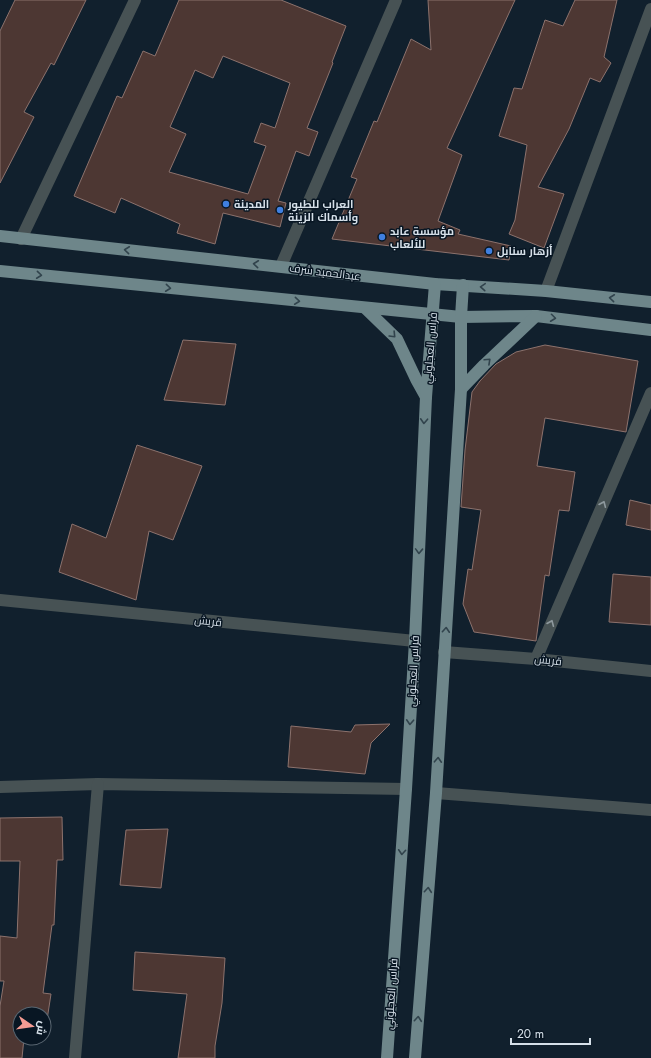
<svg xmlns="http://www.w3.org/2000/svg" width="651" height="1058" viewBox="0 0 651 1058" font-family="Jost,Cairo,sans-serif">
	<style>
		.building { fill: #4d3733; stroke: #8c726d; fill-rule: evenodd }
		.lines { fill: none; stroke-linecap: round; stroke-linejoin: round }
		.minor { stroke: #475254; stroke-width: 12 }
		.primary { stroke: #6e868a; stroke-width: 12 }
		.oneway { stroke: #31434c }
		.oneway2 { stroke: #8e999e }
		.shop-dot { fill: #3f7fe0; stroke: #081623; stroke-width: 1.5 }
		.labels { text-anchor: middle; stroke-width: 3; stroke-linejoin: round; paint-order: stroke }
		.poi-label { font-size: 11px; font-weight: bold; fill: #d6e0e9; stroke: #081623; text-anchor: start }
		.street-label { font-size: 11px; fill: #d6e0e9; stroke: #081623 }
	</style>
	<rect width="100%" height="100%" fill="#11202d"/>
	<g class="building">
		<polygon points="15,0 86,0 54,65 51,63 24,112 34,117 0,183 0,31"/>
		<path d="M179,0H281L346,26L332,62L333,63L307,128L318,132L309,156L296,151L278,201L286,203L280,227L223,213L215,244L177,233L180,224L121,198L115,213L74,196L117,96L122,98L143,51L155,56ZM223,56L290,83L275,128L261,123L254,142L266,146L248,194L169,172L186,134L170,127L195,70L213,78Z"/>
		<polygon points="428,0 515,0 447,148 462,155 438,221 460,230 458,234 511,246 509,260 332,239 357,179 351,177 374,121 377,122 411,39 431,50"/>
		<polygon points="575,0 617,0 604,57 611,63 600,82 590,78 569,129 538,187 564,194 544,248 509,234 515,220 527,145 499,136 514,88 522,89 545,20 563,26"/>
		<polygon points="183,340 236,344 225,405 164,400"/>
		<polygon points="545,345 638,361 626,432 545,418 537,466 575,472 569,511 559,510 549,576 545,575 536,641 474,632 463,604 468,569 472,570 481,510 461,507 465,450 472,392 480,381 496,364 516,352"/>
		<polygon points="137,445 202,466 173,540 149,531 136,600 59,572 72,524 106,538"/>
		<polygon points="630,500 651,505 651,530 626,525"/>
		<polygon points="613,574 651,577 651,625 609,622"/>
		<polygon points="390,724 371,743 365,774 288,767 291,726 351,732 355,725"/>
		<polygon points="62,817 63,860 57,860 54,925 52,925 43,993 51,994 45,1033 44,1032 44,1014 20,1014 20,1038 24,1038 22,1058 0,1058 0,1006 4,981 0,981 0,936 17,938 20,861 0,861 0,818"/>
		<polygon points="168,829 161,888 120,885 126,830"/>
		<polygon points="135,952 225,958 222,1003 215,1046 215,1058 178,1058 187,994 133,990"/>
	</g>
	<g class="lines">
		<g class="minor">
			<polyline points="21,239 135,0"/>
			<polyline points="281,266 396,0"/>
			<polyline points="546,291 651,9"/>
			<polyline points="0,600 415,641"/>
			<polyline points="444,652 536,659 651,671"/>
			<polyline points="536,659 651,393"/>
			<polyline points="0,787 98,784 406,789"/>
			<polyline points="436,793 651,810"/>
			<polyline points="75,1058 98,784"/>
		</g>
		<g class="primary">
			<polyline points="0,236 435,284 546,291 651,302"/>
			<polyline points="0,271 461,317 536,316 651,330"/>
			<polyline points="365,308 397,339 416,379 426,397"/>
			<polyline points="461,389 484,365 536,316"/>
			<polyline points="387,1058 406,789 415,641 426,397 435,284"/>
			<polyline points="415,1058 436,793 461,389 461,317 463,285"/>
		</g>
	</g>
	<defs><path id="oneway-chevron" d="M-2-3.5L2.5 0L-2 3.5" fill="none" stroke-width="1.6" stroke-linecap="round" stroke-linejoin="round"/></defs>
	<g class="oneway">
		<use href="#oneway-chevron" transform="translate(127 250) rotate(-174)"/>
		<use href="#oneway-chevron" transform="translate(256 264) rotate(-174)"/>
		<use href="#oneway-chevron" transform="translate(39 275) rotate(6)"/>
		<use href="#oneway-chevron" transform="translate(483 287) rotate(-176)"/>
		<use href="#oneway-chevron" transform="translate(168 288) rotate(6)"/>
		<use href="#oneway-chevron" transform="translate(612 298) rotate(-174)"/>
		<use href="#oneway-chevron" transform="translate(297 301) rotate(6)"/>
		<use href="#oneway-chevron" transform="translate(553 318) rotate(7)"/>
		<use href="#oneway-chevron" transform="translate(393 335) rotate(46)"/>
		<use href="#oneway-chevron" transform="translate(488 361) rotate(-43)"/>
		<use href="#oneway-chevron" transform="translate(424 421) rotate(93)"/>
		<use href="#oneway-chevron" transform="translate(419 551) rotate(92)"/>
		<use href="#oneway-chevron" transform="translate(446 630) rotate(-86)"/>
		<use href="#oneway-chevron" transform="translate(410 722) rotate(93)"/>
		<use href="#oneway-chevron" transform="translate(438 760) rotate(-87)"/>
		<use href="#oneway-chevron" transform="translate(402 852) rotate(94)"/>
		<use href="#oneway-chevron" transform="translate(428 890) rotate(-85)"/>
		<use href="#oneway-chevron" transform="translate(418 1019) rotate(-85)"/>
	</g>
	<g class="oneway2">
		<use href="#oneway-chevron" transform="translate(603 504) rotate(-67)"/>
		<use href="#oneway-chevron" transform="translate(551 623) rotate(-67)"/>
	</g>
	<g class="shop-dot">
		<circle cx="226" cy="204" r="4"/>
		<circle cx="280" cy="210" r="4"/>
		<circle cx="382" cy="237" r="4"/>
		<circle cx="489" cy="251" r="4"/>
	</g>
	<g class="labels">
		<g class="poi-label">
			<text x="234" y="208">المدينة</text>
			<text x="288" y="208">العراب للطيور<tspan x="288" dy="13">وأسماك الزينة</tspan></text>
			<text x="390" y="235">مؤسسة عابد<tspan x="390" dy="13">للألعاب</tspan></text>
			<text x="497" y="255">أزهار سنابل</text>
		</g>
		<g class="street-label">
			<text transform="translate(325 272) rotate(7)" y="4">عبدالحميد شرف</text>
			<text transform="translate(430 348) rotate(-85)" y="4">فراس العجلوني</text>
			<text transform="translate(208 621) rotate(6)" y="4">قريش</text>
			<text transform="translate(548 660) rotate(6)" y="4">قريش</text>
			<text transform="translate(413 671) rotate(-87)" y="4">فراس العجلوني</text>
			<text transform="translate(391 994) rotate(-86)" y="4">فراس العجلوني</text>
		</g>
	</g>
	<g transform="translate(32 1026) rotate(103)"><circle r="19" fill="#081623" stroke="#5a6772"/>
	<path d="M0-3L7 15L0 10L-7 15Z" fill="#f59c93"/>
	<text y="-6" font-size="11" font-weight="bold" text-anchor="middle" fill="#d6e0e9">ش</text>
	</g>
	<path d="M511 1038v6h79v-6" fill="none" stroke="#d6e0e9" stroke-width="2"/>
	<text x="517" y="1038" font-size="12" fill="#d6e0e9" stroke="#081623" stroke-width="3" paint-order="stroke">20 m</text>
</svg>
